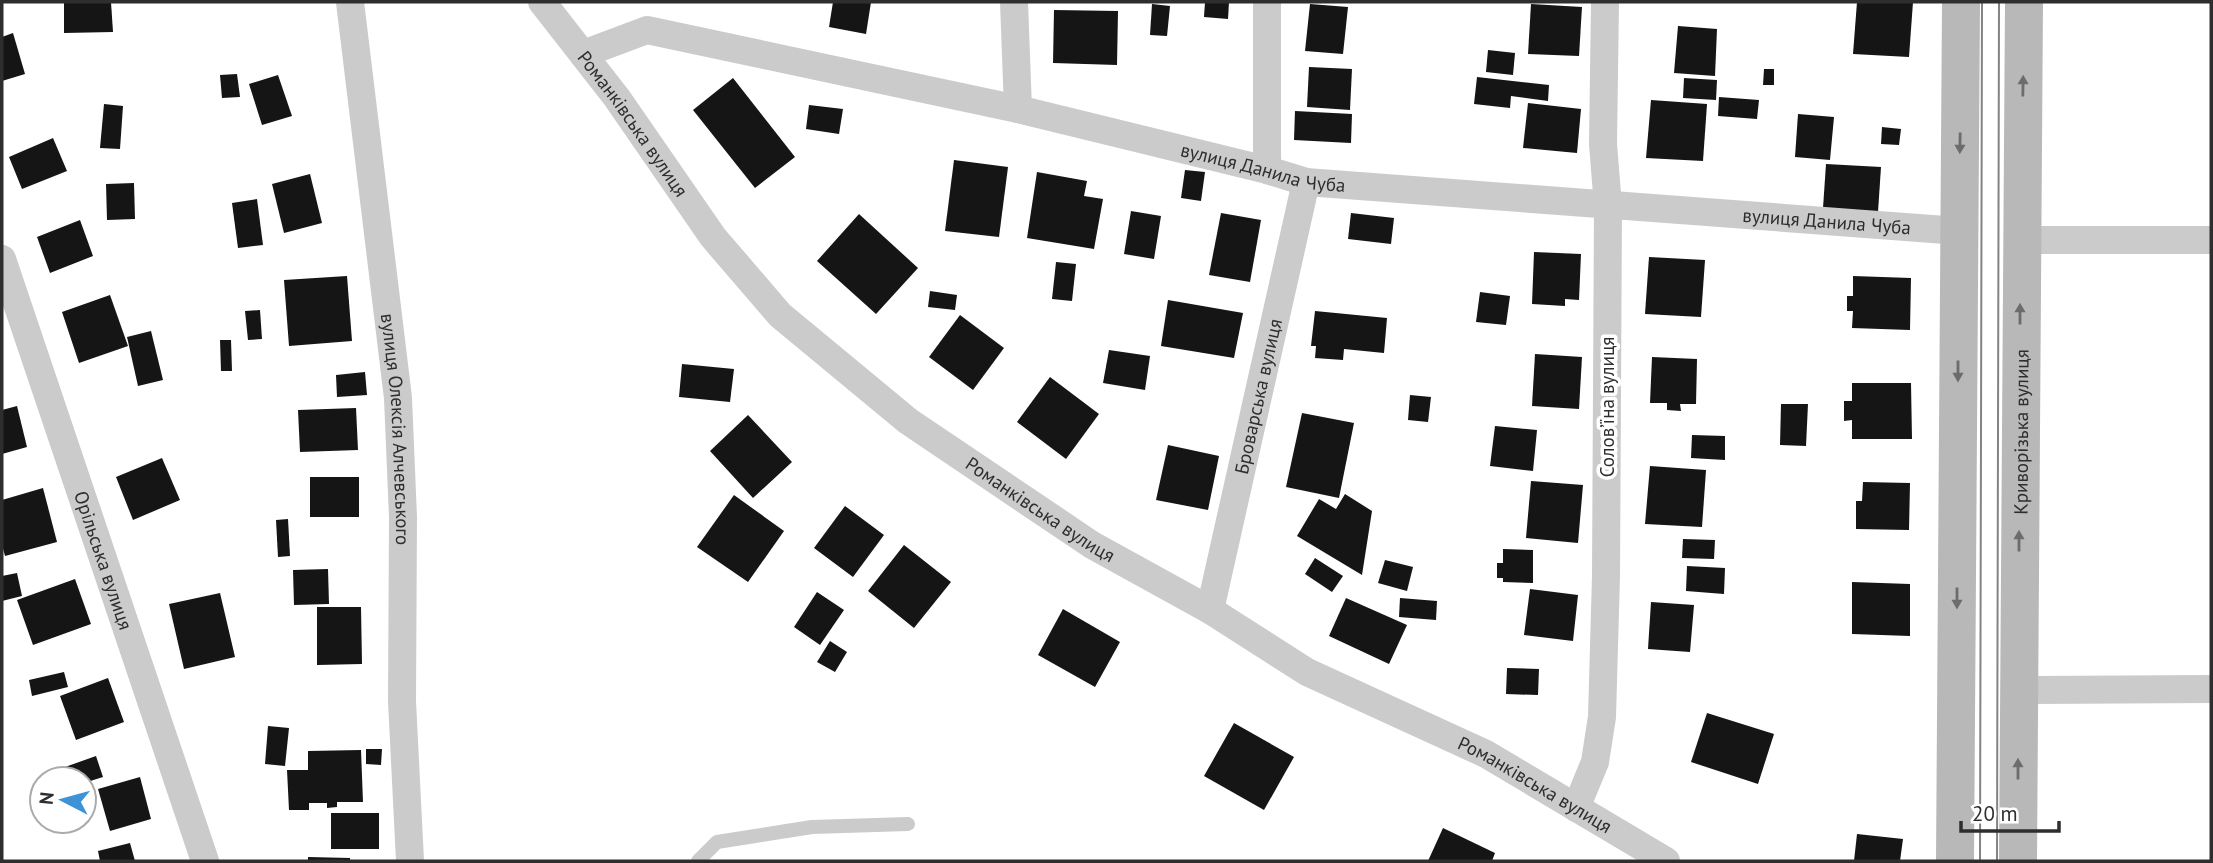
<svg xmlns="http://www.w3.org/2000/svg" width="2213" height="863" viewBox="0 0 2213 863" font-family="'PT Sans',sans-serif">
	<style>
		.building { fill: #151515 }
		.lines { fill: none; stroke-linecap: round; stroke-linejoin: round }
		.service { stroke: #cbcbcb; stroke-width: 14 }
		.minor { stroke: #cbcbcb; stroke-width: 28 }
		.secondary { stroke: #b8b8b8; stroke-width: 38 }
		.tram { stroke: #838383; stroke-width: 2 }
		.oneway { fill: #6c6c6c }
		.labels { text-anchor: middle; stroke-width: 7; stroke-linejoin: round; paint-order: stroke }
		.street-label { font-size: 19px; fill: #2e2e2e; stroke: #fff }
	</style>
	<rect width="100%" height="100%" fill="#fff"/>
	<g class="building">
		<polygon points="64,2 111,2 113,32 64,33"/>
		<polygon points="833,2 871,2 866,34 829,27"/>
		<polygon points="1205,2 1229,2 1228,19 1204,17"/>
		<polygon points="1857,2 1913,2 1909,57 1853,54"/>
		<polygon points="1152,4 1170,6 1167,36 1150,35"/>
		<polygon points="1310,4 1348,7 1343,54 1305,51"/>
		<polygon points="1531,4 1582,7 1579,56 1528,54"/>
		<polygon points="1054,10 1118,11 1117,65 1053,63"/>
		<polygon points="1678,26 1717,29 1715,76 1674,73"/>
		<polygon points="13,33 25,74 2,81 2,37"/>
		<polygon points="1488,50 1515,53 1513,75 1486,72"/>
		<polygon points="1309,67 1352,69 1350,110 1307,107"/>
		<polygon points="1764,69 1774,69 1774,85 1763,85"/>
		<polygon points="237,74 240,97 222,98 220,75"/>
		<polygon points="278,75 292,116 262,125 249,84"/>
		<polygon points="1477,77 1549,85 1548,101 1511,96 1510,108 1474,104"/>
		<polygon points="733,78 795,157 755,188 693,110"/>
		<polygon points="1684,78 1717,80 1716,100 1683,98"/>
		<polygon points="1719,97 1759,100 1757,119 1718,116"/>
		<polygon points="1651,100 1707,104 1703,161 1646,158"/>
		<polygon points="1528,103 1581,109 1577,153 1523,148"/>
		<polygon points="104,104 123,106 120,149 100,148"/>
		<polygon points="809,105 843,109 839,134 806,129"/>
		<polygon points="1295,111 1352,114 1351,143 1294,140"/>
		<polygon points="1798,114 1834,117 1830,160 1795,157"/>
		<polygon points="1882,127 1901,129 1899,145 1881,144"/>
		<polygon points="53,138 67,171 22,189 9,157"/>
		<polygon points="954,160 1008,167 999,237 945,231"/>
		<polygon points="1826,164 1881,167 1878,212 1823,208"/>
		<polygon points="1185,170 1205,172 1201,201 1181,198"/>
		<polygon points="1037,172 1087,181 1084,196 1103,199 1094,249 1027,238"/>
		<polygon points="310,174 322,223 284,233 272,184"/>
		<polygon points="134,183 135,219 107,220 106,184"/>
		<polygon points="257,199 263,245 238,248 232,203"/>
		<polygon points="1131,211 1161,216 1154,259 1124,254"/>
		<polygon points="1221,213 1261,220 1250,282 1209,275"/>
		<polygon points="1351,213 1394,218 1391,244 1348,239"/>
		<polygon points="859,214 918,268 876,314 817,261"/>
		<polygon points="80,220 93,256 50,273 37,237"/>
		<polygon points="1534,252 1581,254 1579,300 1565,299 1565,306 1532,304"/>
		<polygon points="1649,257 1705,260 1701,317 1645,314"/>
		<polygon points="1056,262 1076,264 1072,301 1052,299"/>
		<polygon points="347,276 352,341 289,346 284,280"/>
		<polygon points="1853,276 1911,278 1910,330 1852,328 1853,311 1847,311 1847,296 1853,296"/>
		<polygon points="930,291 957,295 955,310 928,307"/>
		<polygon points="1480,292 1510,296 1506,325 1476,322"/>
		<polygon points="110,295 128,346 79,363 62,312"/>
		<polygon points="1168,300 1243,313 1234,358 1161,346"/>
		<polygon points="260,310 262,339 248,340 245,311"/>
		<polygon points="1315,311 1387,318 1384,353 1344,349 1343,360 1315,358 1316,346 1311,346"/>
		<polygon points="960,315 1004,348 973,390 929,357"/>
		<polygon points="151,331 163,380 138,386 127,337"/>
		<polygon points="220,340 231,340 232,371 221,371"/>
		<polygon points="1109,350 1150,356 1145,390 1103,383"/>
		<polygon points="1535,354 1582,357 1579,409 1532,406"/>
		<polygon points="1652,357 1697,359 1696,404 1680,404 1681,411 1667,410 1667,403 1650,403"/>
		<polygon points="682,364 734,369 730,402 679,397"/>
		<polygon points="365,372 367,395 337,397 336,375"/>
		<polygon points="1050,377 1099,414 1066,459 1017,422"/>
		<polygon points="1852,383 1911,383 1912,439 1852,439 1852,420 1844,421 1844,401 1852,401"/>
		<polygon points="1410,395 1431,397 1428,422 1408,420"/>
		<polygon points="1781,404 1808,404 1806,446 1780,445"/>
		<polygon points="17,406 27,447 2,454 2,410"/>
		<polygon points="356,408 358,450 300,452 298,410"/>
		<polygon points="1302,413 1354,423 1339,498 1286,487"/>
		<polygon points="748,415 792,462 753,498 710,451"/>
		<polygon points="1495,426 1537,430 1533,471 1490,466"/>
		<polygon points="1692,435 1725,436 1725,460 1691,458"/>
		<polygon points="1168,445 1219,456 1208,510 1156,500"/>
		<polygon points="162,458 180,500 133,520 116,477"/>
		<polygon points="1650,466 1706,470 1702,527 1645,524"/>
		<rect x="310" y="477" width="49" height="40"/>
		<polygon points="1531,481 1583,485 1578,543 1526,538"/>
		<polygon points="1863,482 1910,483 1909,530 1856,529 1856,501 1862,501"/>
		<polygon points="43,488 57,542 5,556 2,545 2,500"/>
		<polygon points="1345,494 1372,511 1362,575 1297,536 1319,499 1336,509"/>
		<polygon points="734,495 784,531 748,582 697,547"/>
		<polygon points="845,506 884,535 853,577 814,548"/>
		<polygon points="288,519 290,556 278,557 276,520"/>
		<polygon points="1683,539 1715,540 1714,559 1682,558"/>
		<polygon points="904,545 951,582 914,628 868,591"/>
		<polygon points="1503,549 1533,550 1533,583 1503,582 1503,578 1497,578 1497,563 1503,563"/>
		<polygon points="1315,558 1343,576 1332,592 1305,574"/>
		<polygon points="1385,560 1413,567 1407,591 1378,583"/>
		<polygon points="1687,566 1725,568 1724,594 1686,591"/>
		<polygon points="328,569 329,604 294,605 293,570"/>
		<polygon points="17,573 22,596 2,601 2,576"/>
		<polygon points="75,579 91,624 33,645 17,600"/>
		<polygon points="1852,582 1910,584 1910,636 1852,634"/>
		<polygon points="1530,589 1578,595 1573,641 1524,635"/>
		<polygon points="817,592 844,610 820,645 794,627"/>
		<polygon points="220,593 235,657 184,669 169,604"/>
		<polygon points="1346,598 1407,625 1389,664 1329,636"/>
		<polygon points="1400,598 1437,601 1436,620 1399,617"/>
		<polygon points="1651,602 1694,605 1690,652 1648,649"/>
		<polygon points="317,607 361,607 362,664 317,665"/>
		<polygon points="1063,609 1120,642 1095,687 1038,655"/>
		<polygon points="830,641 847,652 835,672 817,662"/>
		<polygon points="1507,668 1539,669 1538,695 1506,694"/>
		<polygon points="64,672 68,687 32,696 29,680"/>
		<polygon points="108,678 124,722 76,740 60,696"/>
		<polygon points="1707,713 1774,734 1758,784 1691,762"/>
		<polygon points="1234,723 1294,757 1264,810 1204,776"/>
		<polygon points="268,726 289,728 285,766 265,764"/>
		<polygon points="366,749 382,749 381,765 366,764"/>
		<polygon points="361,750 363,802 337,802 337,807 327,808 327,803 309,803 309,810 289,810 287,770 308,770 308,751"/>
		<polygon points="96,756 103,777 84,783 84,779 69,779 65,767"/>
		<polygon points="140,777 151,819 110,831 98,789"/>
		<rect x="331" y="813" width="48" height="36"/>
		<polygon points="1443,828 1495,853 1492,861 1428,861"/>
		<polygon points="1857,834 1903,839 1900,861 1854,861"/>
		<polygon points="130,843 135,861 100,861 98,851"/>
		<polygon points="308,857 350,858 350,861 308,861"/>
	</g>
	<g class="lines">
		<polyline class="service" points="698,861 717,842 812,827 908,824"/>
		<g class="minor">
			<path id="s1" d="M350,2L398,398L403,517L402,701L410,861"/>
			<path id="s2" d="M542,2L617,98L713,237L780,315L908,421L1092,545L1210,610L1307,672L1486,754L1666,861"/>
			<polyline points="1014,2 1018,109"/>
			<path id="s3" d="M583,54L647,30L1018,109L1267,170L1306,182L1959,231"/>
			<polyline points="1267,170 1267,2"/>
			<polyline points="2021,240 2211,240"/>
			<path id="s4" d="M2,259L205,861"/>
			<path id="s5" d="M1210,610L1306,182"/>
			<polyline points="2018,690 2211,689"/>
			<polyline points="1576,808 1595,762 1602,717 1606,576 1608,206 1603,144 1605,2"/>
		</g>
		<g class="secondary">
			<polyline points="1955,861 1961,2"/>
			<path id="s6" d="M2018,861L2024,2"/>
		</g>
		<g class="tram">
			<polyline points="1980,861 1982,2"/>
			<polyline points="1997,861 1999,2"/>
		</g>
	</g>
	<defs><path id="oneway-solid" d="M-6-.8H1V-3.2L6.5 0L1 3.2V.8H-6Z" transform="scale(1.75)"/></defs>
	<g class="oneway">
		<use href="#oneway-solid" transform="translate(2023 86) rotate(-89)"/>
		<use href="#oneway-solid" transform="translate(1960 143) rotate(91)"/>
		<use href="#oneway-solid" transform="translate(2020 314) rotate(-90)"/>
		<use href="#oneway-solid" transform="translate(1958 371) rotate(90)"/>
		<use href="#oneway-solid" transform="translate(2019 541) rotate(-90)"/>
		<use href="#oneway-solid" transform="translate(1957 598) rotate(90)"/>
		<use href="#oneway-solid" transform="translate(2018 769) rotate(-90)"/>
	</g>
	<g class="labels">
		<g class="street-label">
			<text dy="7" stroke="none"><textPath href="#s2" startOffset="152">Романківська вулиця</textPath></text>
			<text dy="7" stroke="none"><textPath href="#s3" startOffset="700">вулиця Данила Чуба</textPath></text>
			<text dy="7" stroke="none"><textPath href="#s3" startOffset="1267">вулиця Данила Чуба</textPath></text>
			<text dy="7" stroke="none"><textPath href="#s5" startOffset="219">Броварська вулиця</textPath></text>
			<text transform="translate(1607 407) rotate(-90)" y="7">Соловʼїна вулиця</text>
			<text dy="7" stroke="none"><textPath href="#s1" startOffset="430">вулиця Олексія Алчевського</textPath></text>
			<text dy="7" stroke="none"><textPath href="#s6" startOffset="429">Криворізька вулиця</textPath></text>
			<text dy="7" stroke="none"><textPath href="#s2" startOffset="719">Романківська вулиця</textPath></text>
			<text dy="7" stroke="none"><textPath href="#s4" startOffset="318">Орільська вулиця</textPath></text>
			<text dy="7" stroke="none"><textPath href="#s2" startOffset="1286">Романківська вулиця</textPath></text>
		</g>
	</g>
	<rect width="2213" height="863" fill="none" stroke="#2e2e2e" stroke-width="7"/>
	<g transform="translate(63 800) rotate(276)"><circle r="33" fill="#ffffff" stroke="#ababab" stroke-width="2"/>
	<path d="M0-5L12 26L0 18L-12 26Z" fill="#3e92d6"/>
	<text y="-10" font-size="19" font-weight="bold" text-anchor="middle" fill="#2e2e2e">N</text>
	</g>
	<path d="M1961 821v10h98v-10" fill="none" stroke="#2e2e2e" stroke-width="3.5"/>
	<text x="1972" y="821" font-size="21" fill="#2e2e2e" stroke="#ffffff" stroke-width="5" paint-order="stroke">20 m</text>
</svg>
